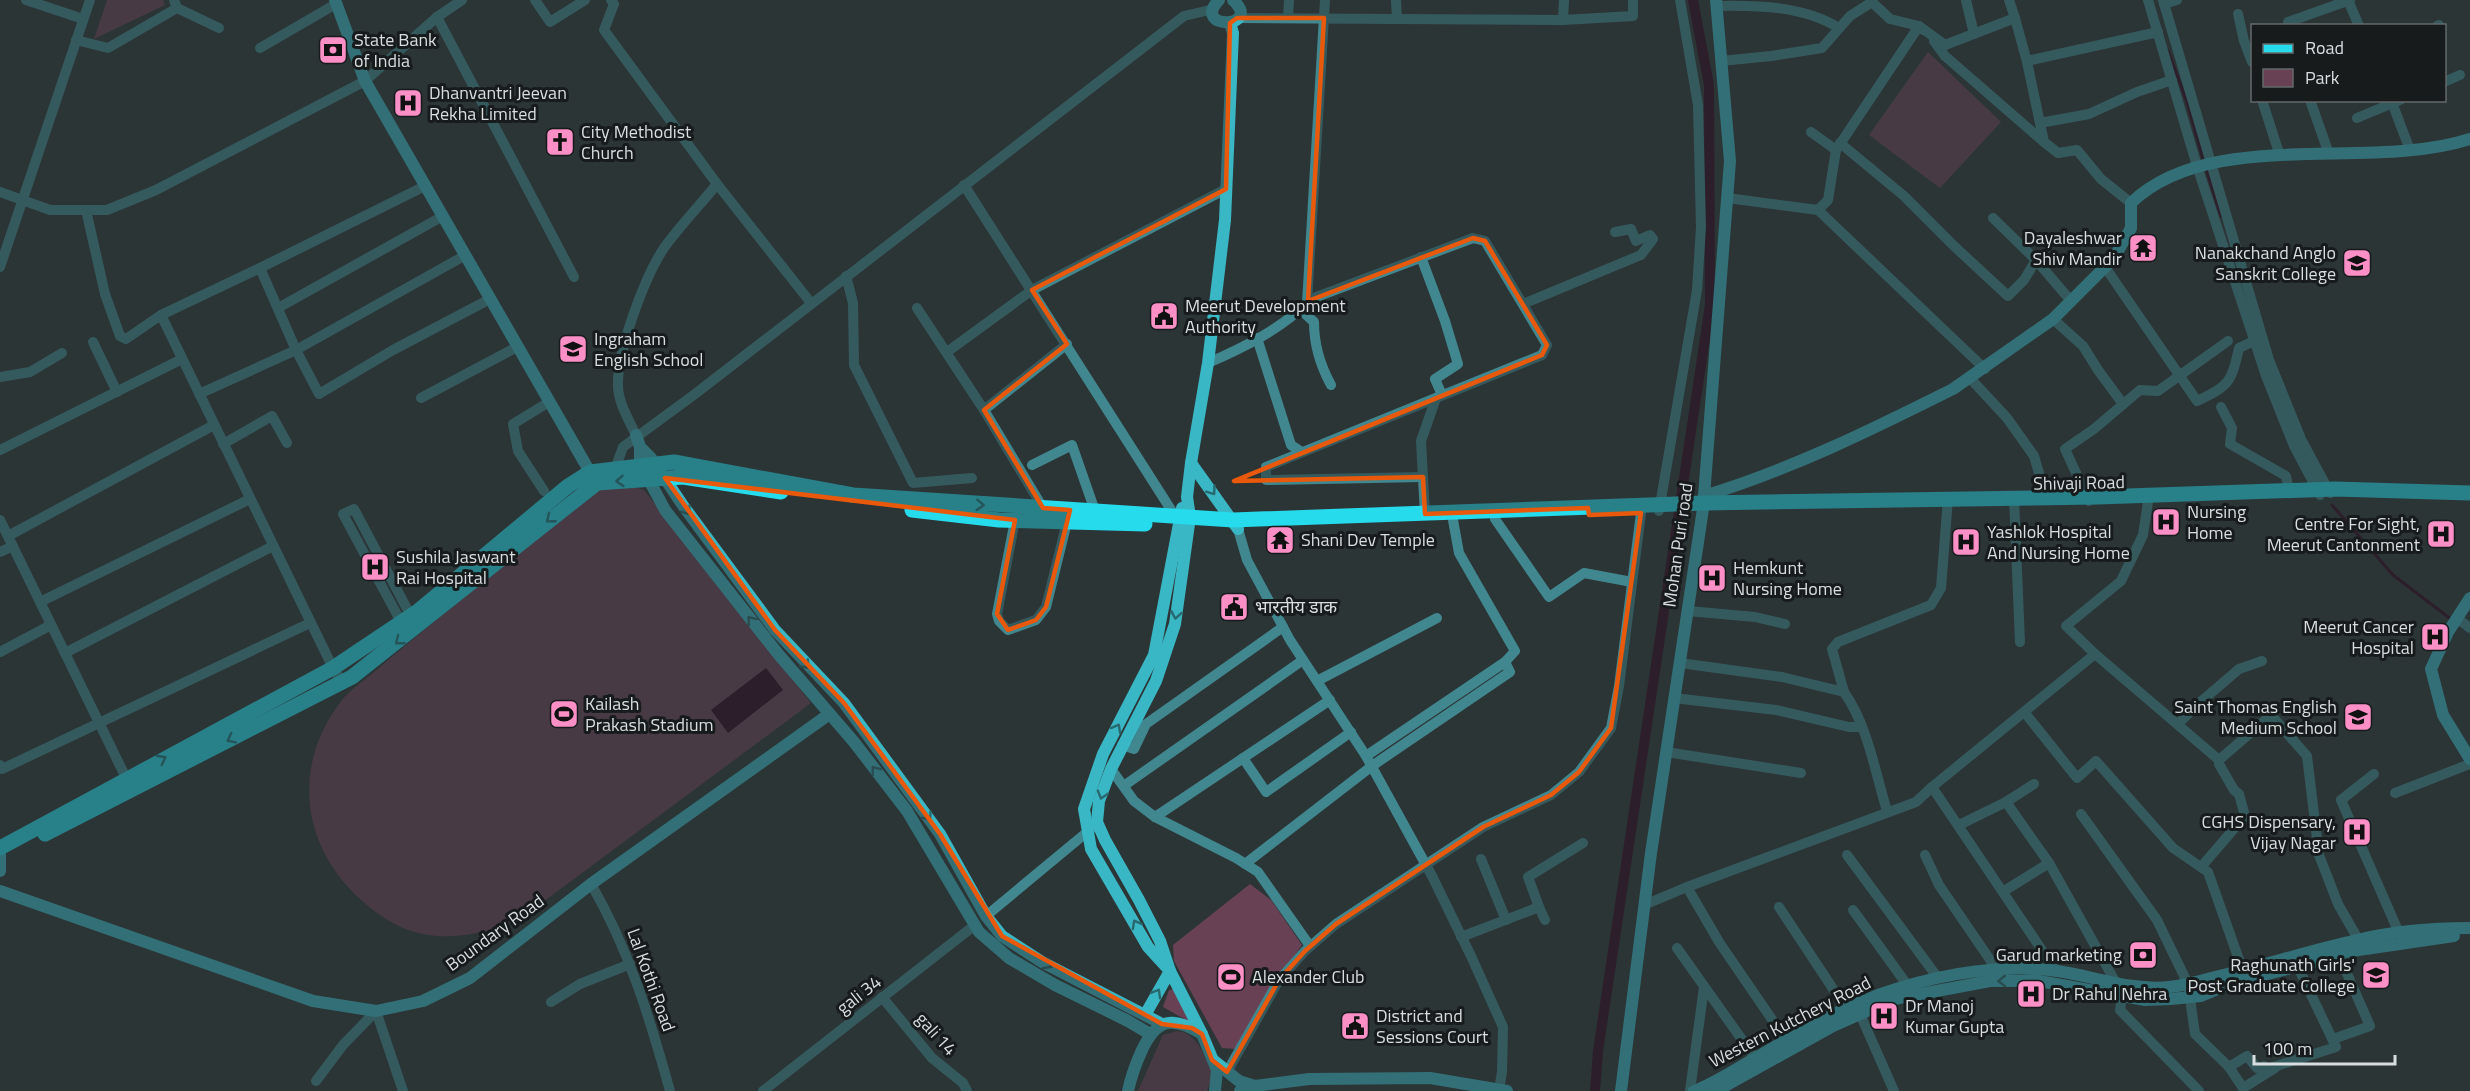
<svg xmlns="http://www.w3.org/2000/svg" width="2470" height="1091" viewBox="0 0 2470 1091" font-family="'Titillium Web','Noto Sans Devanagari',sans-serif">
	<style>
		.green { fill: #684254 }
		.water { fill: #2f031d }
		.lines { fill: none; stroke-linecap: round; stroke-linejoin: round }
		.stream { stroke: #2f031d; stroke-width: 3 }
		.canal { stroke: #2f031d; stroke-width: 10 }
		.street { stroke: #41878f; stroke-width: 10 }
		.secondary { stroke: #3ab7c4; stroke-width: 12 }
		.primary { stroke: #25dbec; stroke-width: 15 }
		.oneway { stroke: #1e7b84 }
		.oneway2 { stroke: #286970 }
		.marked { fill: none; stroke: #e8590c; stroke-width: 4.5; stroke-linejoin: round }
		.labels { text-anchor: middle; stroke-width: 6; stroke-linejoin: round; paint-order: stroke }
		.poi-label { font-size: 18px; fill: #d8dedf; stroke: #171b1c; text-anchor: start }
		.street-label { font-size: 18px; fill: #d8dedf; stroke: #171b1c }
	</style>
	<rect width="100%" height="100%" fill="#2c3536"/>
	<g class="green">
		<polygon points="107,0 163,0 165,5 94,39"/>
		<polygon points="1928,52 2001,122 1940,188 1869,135"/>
		<path d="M617,482L644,490L811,703L516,922C454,943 410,945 360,899C300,844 292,764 342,700C350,690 363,681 373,673C398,651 424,630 450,609C498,569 546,529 594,490Z"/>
		<polygon points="1250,884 1271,900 1302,945 1267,994 1236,1049 1222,1048 1174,961 1173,945"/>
		<polygon points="1174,989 1195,1025 1163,1007 1169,990"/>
		<path d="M1177,1031C1198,1033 1206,1058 1213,1075L1207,1091H1138L1163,1035Z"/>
	</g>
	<polygon class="water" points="766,668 783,690 728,733 711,710"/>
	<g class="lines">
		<g class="stream">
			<polyline points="2168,51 2187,102 2204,162"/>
			<polyline points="2206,168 2221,216"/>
			<polyline points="2332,505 2393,575 2452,620"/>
		</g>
		<polyline class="canal" points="1595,1091 1598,1051 1710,305 1709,85 1693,0"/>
		<g class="street">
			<polyline points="26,0 83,19"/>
			<polyline points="535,0 550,22 585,0"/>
			<path d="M611,0L614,4L604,30L717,184C700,205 680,226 664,248C645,276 618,349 618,383C617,401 629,420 636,435"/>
			<polyline points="1396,0 1397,19"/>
			<polyline points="1966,0 1974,34"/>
			<polyline points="2009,0 2015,18"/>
			<polyline points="2148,0 2197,166 2266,376 2294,446 2320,495"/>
			<polyline points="2163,0 2269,360 2301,439 2330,493"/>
			<polyline points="2348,0 2359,26"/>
			<polyline points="2164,4 2177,0"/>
			<path d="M1717,6C1757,5 1804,6 1839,28"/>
			<polyline points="177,8 219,28"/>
			<polyline points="2238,14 2244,41 2252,62"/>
			<polyline points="437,17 574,277"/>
			<polyline points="1237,18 1563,20 1564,0"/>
			<polyline points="1288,18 1289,0"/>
			<polyline points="1563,20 1633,16 1633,0"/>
			<polyline points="2288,22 2350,0"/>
			<polyline points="2437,26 2439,25"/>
			<polyline points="76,40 108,48 177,8 174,0"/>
			<polyline points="1934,41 1945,56 2044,142"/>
			<polyline points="260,48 336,4"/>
			<polyline points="1721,61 1771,56 1822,48 1850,16 1872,2 1890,19 1919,26 1923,30"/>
			<polyline points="2027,61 2158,32"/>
			<polyline points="2444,82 2460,75"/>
			<polyline points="2262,100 2280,156"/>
			<polyline points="2310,100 2329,154"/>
			<polyline points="2391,100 2410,150"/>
			<polyline points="2357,118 2400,100"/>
			<polyline points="2040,123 2089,114 2137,92 2172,80"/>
			<polyline points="1811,132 1836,150"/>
			<polyline points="1840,143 1904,196 1954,246 2008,296 2024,280 2036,260 2071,301"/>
			<polyline points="717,184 811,303"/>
			<polyline points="964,185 1175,516"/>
			<polyline points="425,186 260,268 296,350 319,394 393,350 490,299"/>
			<polyline points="0,192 50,210 107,210 156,190 365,81 437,17 462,0"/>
			<polyline points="1727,198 1818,210 1985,369"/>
			<polyline points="86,210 105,294 120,336 126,339 161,315 260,268"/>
			<polyline points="1818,210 1828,200 1836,150 1919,26 1945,45 2015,18 2027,62 2044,142 2058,153 2077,150 2101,179 2131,203"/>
			<polyline points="1993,218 2036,260"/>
			<polyline points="1421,257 1445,321 1458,364 1435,379 1442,395"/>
			<polyline points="0,267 90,0"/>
			<path d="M2105,267L2197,401C2230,385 2231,383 2239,348L2254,341"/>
			<polyline points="846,276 853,303 854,365 913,483 972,478"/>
			<polyline points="1307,303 1325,0"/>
			<polyline points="1523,304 1641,255 1653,239 1650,235 1636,241 1631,229 1615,232"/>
			<polyline points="278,308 443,216"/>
			<polyline points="917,308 984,410 1043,508"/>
			<path d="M1301,310L1314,322C1314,346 1320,365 1331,385"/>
			<polyline points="161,315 333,668 342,682"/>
			<polyline points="2053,319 2083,346 2098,370 2123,404"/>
			<polyline points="1257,338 1291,445 1300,451"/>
			<polyline points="93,342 117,392"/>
			<polyline points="947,352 1032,290 1226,189"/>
			<path d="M1208,363C1245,347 1283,328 1311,299L1473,238L1485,241L1547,345L1542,355L1436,398L1421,441L1425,514"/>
			<polyline points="0,377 30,372 62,353"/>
			<polyline points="1969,377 2007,418 2034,456 2046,497"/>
			<polyline points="199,394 296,350 464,256"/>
			<polyline points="421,398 517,347"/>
			<polyline points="2221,407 2232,428 2230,444 2286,476 2289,491"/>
			<polyline points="984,410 1067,344"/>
			<polyline points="223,444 272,416 287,443"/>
			<polyline points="0,450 182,359"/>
			<polyline points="1032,465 1072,445 1095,511"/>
			<polyline points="615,469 623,447 695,394 1184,16 1214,9"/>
			<polyline points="1423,477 1266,480 1266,467 1436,398"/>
			<polyline points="544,491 518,451 513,424 549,402"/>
			<polyline points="2149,495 2143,535 2121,581 2066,626 2095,654 2219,760 2271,715 2307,756 2319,855 2338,904 2358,939"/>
			<polyline points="2014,498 2020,642"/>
			<polyline points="2089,501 2065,449 2094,429 2140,390 2158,391 2228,341"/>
			<polyline points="1659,511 1697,290 1701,227 1698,105 1680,0"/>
			<polyline points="1495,519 1549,597 1584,573 1632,582"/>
			<polyline points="0,520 129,784"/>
			<polyline points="1015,520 997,614 999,621 1008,630 1036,620 1046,607 1067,522"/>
			<polyline points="1453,520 1459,553 1515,651 1505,662"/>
			<polyline points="1238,529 1247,560 1290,640 1366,756 1432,876 1471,956 1503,1027 1502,1072 1499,1090"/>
			<polyline points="8,536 214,425"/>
			<polyline points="0,552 13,546"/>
			<polyline points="40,602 250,499"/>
			<polyline points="1688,611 1755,617 1785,624"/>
			<polyline points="2457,618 2470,628"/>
			<polyline points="401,622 343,514 354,509 413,620"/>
			<polyline points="0,652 51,625"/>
			<polyline points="65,653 273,546"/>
			<path d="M1680,663L1782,677L1844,692C1868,726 1875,772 1887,811"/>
			<polyline points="1317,681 1437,618"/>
			<polyline points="1844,692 1832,649 1838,642 1931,605 1941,588 1948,498"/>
			<polyline points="1674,698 1776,710 1849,727 1861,727"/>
			<polyline points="2025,713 2077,778 2096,761 2173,848 2208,872 2243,971"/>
			<polyline points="2178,724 2197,705 2239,669 2262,661"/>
			<polyline points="1122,745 1134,749 1146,724 1283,627"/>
			<polyline points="1666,752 1801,773"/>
			<polyline points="1243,758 1266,792 1351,732"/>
			<polyline points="0,765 2,769 310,623"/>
			<polyline points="1111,769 1134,801 1155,817 1236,858 1258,872 1310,946"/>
			<polyline points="2374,774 2341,800 2399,933"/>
			<polyline points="1125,785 1303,660"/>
			<polyline points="2395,793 2470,764"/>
			<polyline points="2006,802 2049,863"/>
			<polyline points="2081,814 2157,920 2188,984 2195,1034 2229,1067 2247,1056 2257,1068 2264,1066 2267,1069 2336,1047 2297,965"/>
			<polyline points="1155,817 1330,700"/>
			<polyline points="1959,825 2006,802 2034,784"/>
			<polyline points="1847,855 1938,978"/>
			<polyline points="1925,855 1939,885 1997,970"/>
			<polyline points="1481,859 1506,920"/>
			<polyline points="1245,864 1372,766 1510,672 1505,662 1366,756"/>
			<polyline points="2201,867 2245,816 2239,794 2234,790 2219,764 2219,760"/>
			<path d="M591,884C629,949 650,1019 670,1091"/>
			<polyline points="1687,887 1719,942 1786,1040"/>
			<polyline points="2004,891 2049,863 2116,983"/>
			<polyline points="1644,905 1687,887 1916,802 1932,787"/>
			<polyline points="1539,907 1528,877 1583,843"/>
			<polyline points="1779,907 1847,1010"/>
			<polyline points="1853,910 1908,986"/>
			<polyline points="986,916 1092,828"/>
			<polyline points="1461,937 1539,907 1545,920"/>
			<polyline points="1677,948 1755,1058"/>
			<polyline points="2056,971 1932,787 2095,654"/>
			<polyline points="882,997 932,1058 963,1083 967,1091"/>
			<polyline points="2122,997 2120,1010 2199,1091"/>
			<polyline points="551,1002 580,984 630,964"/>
			<polyline points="1860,1014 1894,1091"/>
			<polyline points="2333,1039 2370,1026 2338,953"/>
			<polyline points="2229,1067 2243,1088 2275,1068"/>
			<polyline points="1227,1072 1279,980 1305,951 1336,924 1483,827 1551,795 1579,772 1611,728 1619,686 1641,513"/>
			<polyline points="316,1081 343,1045 376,1011 403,1091"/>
			<polyline points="763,1091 975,925"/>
			<polyline points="1690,1091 1704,987"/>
		</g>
		<g class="secondary">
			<polyline points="335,0 365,81 594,479"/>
			<path d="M1219,0C1190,30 1264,29 1233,0"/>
			<polyline points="636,435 640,447 640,463 665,510 779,655 854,742 907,811 979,932 1009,958 1055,985 1128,1021 1150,1034"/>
			<polyline points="640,447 651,458 684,507 775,630 844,703 940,834 986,916 1002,936 1042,962 1162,1024"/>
			<polyline points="1191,463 1238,529"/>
			<path d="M1704,496C1792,469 1871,430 1953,389L2053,319L2114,258L2131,228V203C2211,126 2369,172 2470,139"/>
			<polyline points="2470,598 2448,632 2431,669 2443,715 2470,759"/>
			<polyline points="0,854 0,871"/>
			<polyline points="0,891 313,1001 376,1011 423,1001 470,978 591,884 828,715"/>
			<polyline points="1145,1015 1170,971 1148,947 1091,849 1084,809 1103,754 1154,655 1182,508"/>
			<polyline points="1202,1034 1170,971 1160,941 1139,900 1105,840 1097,822 1099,801 1111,769 1156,681 1175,624 1190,517 1187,497 1191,463 1208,363 1225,220 1233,33 1230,23"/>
			<polyline points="1213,1060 1239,1081 1255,1086"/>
			<path d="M1128,1091C1131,1077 1136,1063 1142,1050C1157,1018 1173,1016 1202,1034L1217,1070L1215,1091"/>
			<polyline points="1240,1091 1255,1086 1309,1079 1430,1078 1507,1091"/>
			<polyline points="1621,1091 1651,853 1703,509 1730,161 1716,0"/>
			<path d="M1694,1091C1715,1083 1734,1070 1754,1059C1798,1033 1846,1004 1896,989C1946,973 2004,964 2057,971C2094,976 2130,991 2169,987C2190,985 2210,978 2231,973C2273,963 2315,949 2357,940C2394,931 2433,928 2470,928"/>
			<polyline points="1716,1091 1833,1026 1894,999 1990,981 2039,981 2145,1000 2171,999 2201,996 2232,983 2326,959 2338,953 2454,936"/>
		</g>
		<g class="primary">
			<polyline points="912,510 999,520 1145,524"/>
			<polyline points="45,834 352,677 597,483 683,477 781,492"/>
			<polyline points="0,848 333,668 418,611 568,486 590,472 674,462 853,495 1233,520 1704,503 2098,497 2335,489 2470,493"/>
		</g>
	</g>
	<defs><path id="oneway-chevron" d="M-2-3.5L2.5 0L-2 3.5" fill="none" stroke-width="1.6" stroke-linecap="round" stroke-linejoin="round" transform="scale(1.5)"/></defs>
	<g class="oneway">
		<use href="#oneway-chevron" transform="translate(620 481) rotate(176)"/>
		<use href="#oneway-chevron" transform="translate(980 505) rotate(3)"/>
		<use href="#oneway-chevron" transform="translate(550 519) rotate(141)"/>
		<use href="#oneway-chevron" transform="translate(399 641) rotate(142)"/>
		<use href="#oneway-chevron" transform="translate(231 739) rotate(153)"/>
		<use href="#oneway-chevron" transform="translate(162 759) rotate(-28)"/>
	</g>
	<g class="oneway2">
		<use href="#oneway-chevron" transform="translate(1212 491) rotate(54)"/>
		<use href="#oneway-chevron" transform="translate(687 511) rotate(54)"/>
		<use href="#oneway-chevron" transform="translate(1176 615) rotate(100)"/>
		<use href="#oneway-chevron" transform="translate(751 620) rotate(-128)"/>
		<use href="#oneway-chevron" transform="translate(806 665) rotate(47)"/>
		<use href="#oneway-chevron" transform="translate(1117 728) rotate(-61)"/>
		<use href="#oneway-chevron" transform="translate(875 770) rotate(-128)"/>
		<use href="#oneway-chevron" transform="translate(1102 795) rotate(107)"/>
		<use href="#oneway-chevron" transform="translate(928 817) rotate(54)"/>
		<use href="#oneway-chevron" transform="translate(1136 924) rotate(-119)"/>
		<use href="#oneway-chevron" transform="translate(1048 965) rotate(28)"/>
		<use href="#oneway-chevron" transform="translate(2002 981) rotate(179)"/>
		<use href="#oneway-chevron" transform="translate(1157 993) rotate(-60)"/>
	</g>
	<path d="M0 0H2470V1091H0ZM1237,18H1324L1308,301L1473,238L1485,241L1547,345L1542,355L1234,481L1423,477L1425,514L1588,508L1589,515L1641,513L1611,728L1579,772L1551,795L1483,827L1336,924L1305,951L1279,980L1227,1072L1212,1060L1202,1034L1192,1028L1162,1024L1002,936L940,834L844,703L775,630L665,478L1015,520L997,614L1008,630L1036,620L1046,607L1070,510L1043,508L984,410L1067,344L1032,290L1226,189L1230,23Z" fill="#2c3536" fill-opacity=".55" fill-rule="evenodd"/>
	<path class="marked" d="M1237,18H1324L1308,301L1473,238L1485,241L1547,345L1542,355L1234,481L1423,477L1425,514L1588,508L1589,515L1641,513L1611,728L1579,772L1551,795L1483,827L1336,924L1305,951L1279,980L1227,1072L1212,1060L1202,1034L1192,1028L1162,1024L1002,936L940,834L844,703L775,630L665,478L1015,520L997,614L1008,630L1036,620L1046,607L1070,510L1043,508L984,410L1067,344L1032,290L1226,189L1230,23Z"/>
	<defs>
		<g id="bank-square" transform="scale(1.5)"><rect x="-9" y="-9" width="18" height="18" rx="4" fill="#fb8fc6" stroke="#171b1c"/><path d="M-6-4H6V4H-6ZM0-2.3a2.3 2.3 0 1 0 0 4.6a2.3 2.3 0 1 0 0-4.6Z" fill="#111"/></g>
		<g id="hospital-square" transform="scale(1.5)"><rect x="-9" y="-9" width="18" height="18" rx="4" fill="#fb8fc6" stroke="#171b1c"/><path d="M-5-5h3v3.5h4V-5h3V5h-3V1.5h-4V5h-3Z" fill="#111"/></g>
		<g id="church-square" transform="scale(1.5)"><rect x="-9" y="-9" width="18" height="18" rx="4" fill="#fb8fc6" stroke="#171b1c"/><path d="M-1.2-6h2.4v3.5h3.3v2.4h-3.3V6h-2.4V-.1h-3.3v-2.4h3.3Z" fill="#111"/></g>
		<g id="temple-square" transform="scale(1.5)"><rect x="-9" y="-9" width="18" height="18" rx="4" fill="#fb8fc6" stroke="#171b1c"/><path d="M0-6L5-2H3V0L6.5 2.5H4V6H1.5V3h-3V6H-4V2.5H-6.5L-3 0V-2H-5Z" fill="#111"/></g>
		<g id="university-square" transform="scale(1.5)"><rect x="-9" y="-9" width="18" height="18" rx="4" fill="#fb8fc6" stroke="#171b1c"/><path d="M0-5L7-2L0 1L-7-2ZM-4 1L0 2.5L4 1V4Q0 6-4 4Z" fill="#111"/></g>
		<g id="civic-square" transform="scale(1.5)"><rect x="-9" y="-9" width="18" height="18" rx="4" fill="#fb8fc6" stroke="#171b1c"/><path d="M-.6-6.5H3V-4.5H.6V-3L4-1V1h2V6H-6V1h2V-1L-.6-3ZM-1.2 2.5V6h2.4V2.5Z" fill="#111"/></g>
		<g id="school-square" transform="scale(1.5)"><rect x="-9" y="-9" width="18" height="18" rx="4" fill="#fb8fc6" stroke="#171b1c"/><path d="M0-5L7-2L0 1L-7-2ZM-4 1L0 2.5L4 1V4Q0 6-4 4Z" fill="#111"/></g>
		<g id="stadium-square" transform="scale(1.5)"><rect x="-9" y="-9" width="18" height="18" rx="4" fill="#fb8fc6" stroke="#171b1c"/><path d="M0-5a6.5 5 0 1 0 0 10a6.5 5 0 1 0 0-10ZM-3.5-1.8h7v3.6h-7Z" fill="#111"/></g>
	</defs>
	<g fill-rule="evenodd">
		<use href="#bank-square" x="333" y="50"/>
		<use href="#hospital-square" x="408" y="103"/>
		<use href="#church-square" x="560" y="142"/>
		<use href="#temple-square" x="2143" y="248"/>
		<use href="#university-square" x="2357" y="263"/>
		<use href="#civic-square" x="1164" y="316"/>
		<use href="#school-square" x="573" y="349"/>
		<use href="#hospital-square" x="2166" y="522"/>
		<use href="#hospital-square" x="2441" y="534"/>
		<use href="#temple-square" x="1280" y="540"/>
		<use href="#hospital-square" x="1966" y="542"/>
		<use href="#hospital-square" x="375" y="567"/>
		<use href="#hospital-square" x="1712" y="578"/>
		<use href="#civic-square" x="1234" y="607"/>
		<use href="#hospital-square" x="2435" y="637"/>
		<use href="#stadium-square" x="564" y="714"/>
		<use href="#school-square" x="2358" y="717"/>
		<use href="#hospital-square" x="2357" y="832"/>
		<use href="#bank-square" x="2143" y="955"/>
		<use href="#university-square" x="2376" y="975"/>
		<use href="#stadium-square" x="1231" y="977"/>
		<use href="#hospital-square" x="2031" y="994"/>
		<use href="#hospital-square" x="1884" y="1016"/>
		<use href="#civic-square" x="1355" y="1026"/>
	</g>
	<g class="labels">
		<g class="poi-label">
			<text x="354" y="46">State Bank<tspan x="354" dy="21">of India</tspan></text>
			<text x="429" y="99">Dhanvantri Jeevan<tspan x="429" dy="21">Rekha Limited</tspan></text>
			<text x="581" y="138">City Methodist<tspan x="581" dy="21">Church</tspan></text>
			<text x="2122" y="244" text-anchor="end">Dayaleshwar<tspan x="2122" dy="21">Shiv Mandir</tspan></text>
			<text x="2336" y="259" text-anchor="end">Nanakchand Anglo<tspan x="2336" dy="21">Sanskrit College</tspan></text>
			<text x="1185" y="312">Meerut Development<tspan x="1185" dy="21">Authority</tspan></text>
			<text x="594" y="345">Ingraham<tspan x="594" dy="21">English School</tspan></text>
			<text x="2187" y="518">Nursing<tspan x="2187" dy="21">Home</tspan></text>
			<text x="2420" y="530" text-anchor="end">Centre For Sight,<tspan x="2420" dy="21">Meerut Cantonment</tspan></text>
			<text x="1987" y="538">Yashlok Hospital<tspan x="1987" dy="21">And Nursing Home</tspan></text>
			<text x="1301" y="546">Shani Dev Temple</text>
			<text x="396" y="563">Sushila Jaswant<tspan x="396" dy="21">Rai Hospital</tspan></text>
			<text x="1733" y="574">Hemkunt<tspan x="1733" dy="21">Nursing Home</tspan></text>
			<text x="1255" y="613">भारतीय डाक</text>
			<text x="2414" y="633" text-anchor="end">Meerut Cancer<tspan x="2414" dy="21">Hospital</tspan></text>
			<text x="585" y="710">Kailash<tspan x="585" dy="21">Prakash Stadium</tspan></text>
			<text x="2337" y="713" text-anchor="end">Saint Thomas English<tspan x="2337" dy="21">Medium School</tspan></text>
			<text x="2336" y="828" text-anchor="end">CGHS Dispensary,<tspan x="2336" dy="21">Vijay Nagar</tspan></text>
			<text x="2122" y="961" text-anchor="end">Garud marketing</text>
			<text x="2355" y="971" text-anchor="end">Raghunath Girls'<tspan x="2355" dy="21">Post Graduate College</tspan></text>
			<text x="1252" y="983">Alexander Club</text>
			<text x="2052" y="1000">Dr Rahul Nehra</text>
			<text x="1905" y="1012">Dr Manoj<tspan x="1905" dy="21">Kumar Gupta</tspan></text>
			<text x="1376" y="1022">District and<tspan x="1376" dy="21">Sessions Court</tspan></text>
		</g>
		<g class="street-label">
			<text transform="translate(2079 483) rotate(-1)" y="6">Shivaji Road</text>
			<text transform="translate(1678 545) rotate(-82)" y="6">Mohan Puri road</text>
			<text transform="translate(495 933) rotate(-36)" y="6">Boundary Road</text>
			<text transform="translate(651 980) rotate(70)" y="6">Lal Kothi Road</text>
			<text transform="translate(859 995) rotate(-38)" y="6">gali 34</text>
			<text transform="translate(1790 1022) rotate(-27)" y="6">Western Kutchery Road</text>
			<text transform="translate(936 1034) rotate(48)" y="6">gali 14</text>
		</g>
	</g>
	<rect x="2251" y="24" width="195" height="78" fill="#171b1c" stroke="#64696a" stroke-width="1.5"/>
	<rect x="2263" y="44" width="30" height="9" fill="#25dbec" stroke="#64696a" stroke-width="1.5"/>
	<text x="2305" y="54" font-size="18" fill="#d8dedf">Road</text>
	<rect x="2263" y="69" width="30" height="18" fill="#684254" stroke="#64696a" stroke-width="1.5"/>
	<text x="2305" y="84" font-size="18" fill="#d8dedf">Park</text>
	<path d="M2254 1055v9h141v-9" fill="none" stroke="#d8dedf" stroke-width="3"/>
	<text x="2263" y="1055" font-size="18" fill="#d8dedf" stroke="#171b1c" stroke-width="4.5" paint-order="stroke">100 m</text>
</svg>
